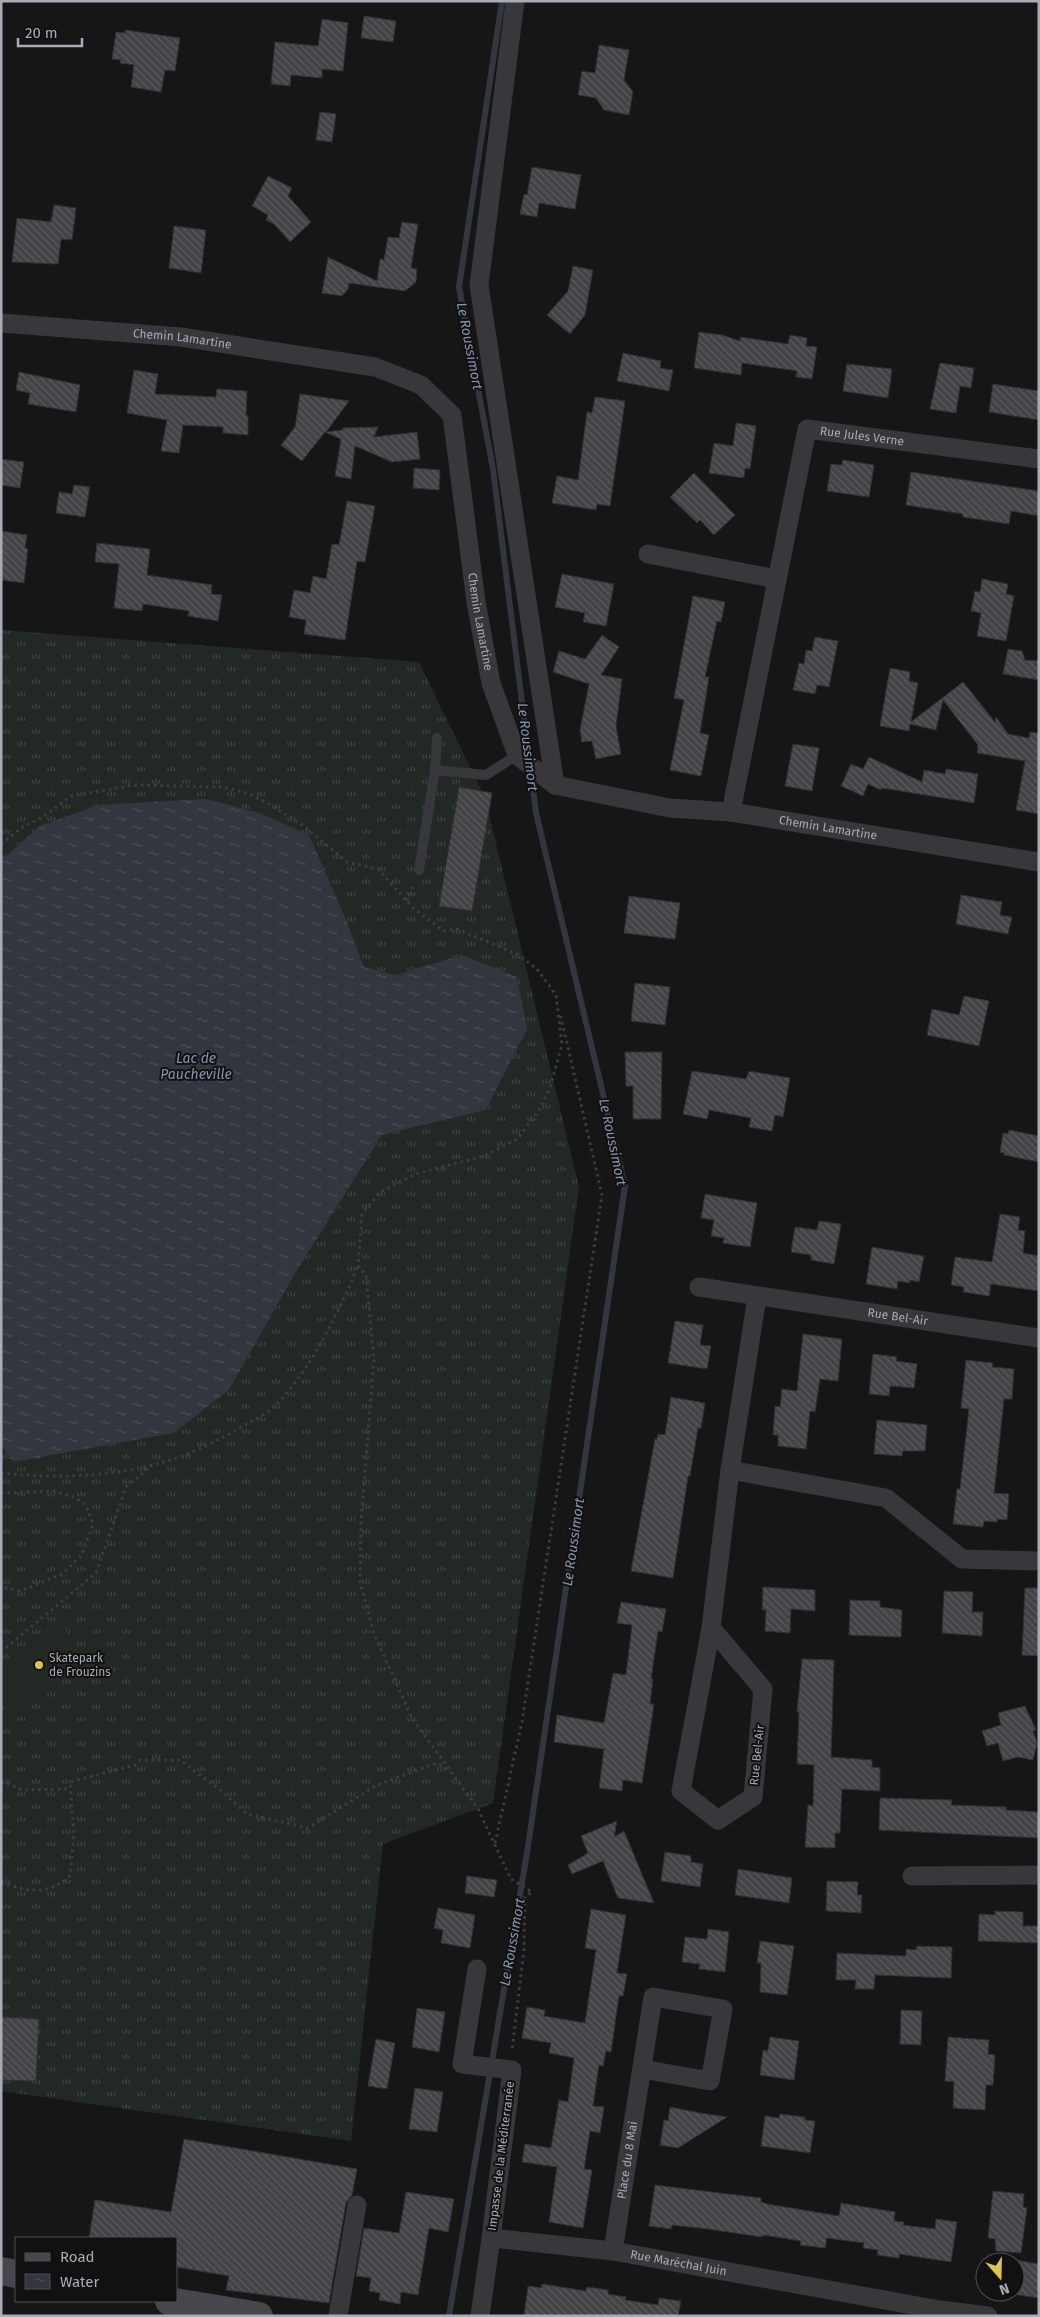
<svg xmlns="http://www.w3.org/2000/svg" width="1040" height="2317" viewBox="0 0 1040 2317" font-family="'Fira Sans',sans-serif">
	<style>
		.grass { fill: url(#grass-tufts) }
		.garden { fill: #222924 }
		.water { fill: url(#water-ripples) }
		.lines { fill: none; stroke-linecap: round; stroke-linejoin: round }
		.stream { stroke: #31363f; stroke-width: 6 }
		.building { fill: url(#building-back-hatch); stroke: #313033 }
		.path { stroke: #3d3e43; stroke-width: 3; stroke-dasharray: 2.5 4; stroke-linecap: butt }
		.lane { stroke: #37373c; stroke-width: 10 }
		.street { stroke: #37373c; stroke-width: 19 }
		.secondary { stroke: #46464c; stroke-width: 28 }
		.poi-dot { fill: #dbc54a; stroke: #111112; stroke-width: 2 }
		.labels { text-anchor: middle; stroke-width: 4; stroke-linejoin: round; paint-order: stroke }
		.street-label { font-size: 12px; fill: #a9abb6; stroke: #111112 }
		.poi-label { font-size: 12px; fill: #a9abb6; stroke: #111112; text-anchor: start }
		.water-label { font-size: 14px; font-style: italic; fill: #8593ac; stroke: #111112 }
	</style>
	<defs>
		<pattern id="grass-tufts" width="24" height="20" patternUnits="userSpaceOnUse" patternTransform="scale(1.25)"><rect width="24" height="20" fill="#222924"/><path d="M3 7l-1-3M5 7V3M7 7l1-3M15 17l-1-3M17 17v-4M19 17l1-3" fill="none" stroke="#3f4542"/></pattern>
		<pattern id="water-ripples" width="26" height="14" patternUnits="userSpaceOnUse" patternTransform="scale(1.25)"><rect width="26" height="14" fill="#31363f"/><path d="M2 4q2-2 4 0t4 0M15 11q2-2 4 0t4 0" fill="none" stroke="#4c5058"/></pattern>
		<pattern id="building-back-hatch" width="6" height="6" patternUnits="userSpaceOnUse" patternTransform="scale(1.25)"><rect width="6" height="6" fill="#434347"/><path d="M-1 5l2 2M0 0l6 6M5-1l2 2" fill="none" stroke="#5b5b5f"/></pattern>
	</defs>
	<rect width="100%" height="100%" fill="#161617"/>
	<polygon class="grass" points="1,630 419,662 485,798 579,1187 493,1803 383,1844 351,2141 1,2091 1,1445 14,1461 174,1433 229,1390 296,1272 382,1135 486,1110 462,955 395,975 364,967 347,922 40,826 1,860"/>
	<polygon class="garden" points="63,1625 80,1654 13,1714 1,1704 1,1676 26,1648"/>
	<polygon class="water" points="207,799 262,814 309,835 347,922 364,967 395,975 462,955 517,977 527,1029 486,1110 382,1135 296,1272 229,1390 174,1433 13,1462 1,1445 1,860 40,826 98,805"/>
	<g class="lines">
		<g class="stream">
			<polyline points="502,1 459,287 493,469 529,759"/>
			<polyline points="449,2316 527,1853 625,1186 536,813 531,771"/>
		</g>
	</g>
	<g class="building">
		<polygon points="364,16 396,21 393,42 361,38"/>
		<polygon points="322,19 348,23 343,71 322,69 322,78 291,75 290,86 271,84 275,42 318,46"/>
		<polygon points="125,30 180,38 175,71 165,70 161,92 131,87 134,65 120,63 121,60 112,59 116,32 125,33"/>
		<polygon points="599,45 629,50 624,80 633,92 629,115 604,110 596,98 578,95 582,71 595,73"/>
		<polygon points="320,112 336,114 332,142 316,140"/>
		<polygon points="532,167 581,175 575,209 539,203 537,217 520,214 524,194 527,195"/>
		<polygon points="268,176 292,188 288,196 311,222 290,242 274,224 266,220 268,215 252,206"/>
		<polygon points="54,205 76,208 72,240 61,239 58,264 12,262 17,218 51,222"/>
		<polygon points="402,222 418,224 411,268 417,269 416,282 405,291 349,283 348,289 342,296 322,293 328,257 377,281 380,259 384,260 388,237 399,238"/>
		<polygon points="174,226 206,230 201,273 169,268"/>
		<polygon points="573,266 593,270 585,315 570,334 547,315 568,291"/>
		<polygon points="699,332 722,335 740,341 740,337 788,344 790,335 807,338 806,346 817,347 812,379 796,377 797,371 742,363 741,375 694,368"/>
		<polygon points="623,353 661,361 660,368 673,370 669,391 617,381"/>
		<polygon points="940,363 974,368 971,388 960,386 956,413 930,409"/>
		<polygon points="847,364 892,369 888,398 843,391"/>
		<polygon points="134,370 158,374 155,394 216,397 217,389 247,391 246,415 248,416 248,435 223,433 223,427 183,425 179,453 161,451 167,420 127,413"/>
		<polygon points="19,372 80,385 76,412 28,404 30,393 16,390"/>
		<polygon points="993,384 1039,391 1039,420 989,412"/>
		<polygon points="300,394 349,401 326,432 342,430 343,428 378,427 374,437 417,432 420,459 392,462 355,446 351,479 335,476 341,439 325,432 302,461 281,445 295,427"/>
		<polygon points="595,397 625,401 610,506 597,504 596,510 552,503 557,476 578,480 587,412 592,413"/>
		<polygon points="736,423 756,426 750,469 745,468 744,478 709,473 714,443 733,446"/>
		<polygon points="1,459 24,462 20,488 1,485"/>
		<polygon points="843,460 874,465 869,497 827,491 831,464 842,465"/>
		<polygon points="414,468 440,470 439,490 413,488"/>
		<polygon points="911,472 1039,491 1039,516 1011,511 1009,524 963,517 963,514 906,505"/>
		<polygon points="694,473 735,515 714,535 700,520 697,523 670,497"/>
		<polygon points="74,485 90,487 85,517 56,513 59,492 72,494"/>
		<polygon points="347,501 375,506 365,562 357,561 345,640 304,634 306,620 289,617 294,590 310,593 313,576 326,579 332,544 339,545"/>
		<polygon points="1,531 27,535 25,548 28,549 24,583 1,580"/>
		<polygon points="97,543 150,549 147,575 212,585 211,594 222,595 218,621 188,616 189,611 143,604 142,611 114,608 119,564 95,562"/>
		<polygon points="562,574 614,584 606,626 583,622 585,613 555,607"/>
		<polygon points="982,579 1008,584 1006,594 1014,596 1006,641 977,636 981,613 971,611 975,591 980,592"/>
		<polygon points="693,596 725,602 721,622 717,621 705,677 709,677 700,733 709,735 701,776 670,770 684,700 674,698"/>
		<polygon points="602,635 619,647 601,675 622,679 616,726 621,754 596,759 592,741 582,742 580,730 589,684 553,672 559,651 585,659"/>
		<polygon points="815,637 838,641 829,687 817,685 815,694 793,690 799,663 804,664 806,650 812,651"/>
		<polygon points="1008,649 1022,651 1025,660 1039,661 1039,680 1003,674"/>
		<polygon points="890,668 910,672 909,681 918,683 911,722 963,682 995,722 996,717 1008,734 1029,738 1030,732 1039,733 1039,814 1016,810 1025,761 977,753 978,745 943,700 936,730 910,724 909,731 880,726"/>
		<polygon points="793,744 819,748 812,791 785,786"/>
		<polygon points="869,757 922,782 924,770 945,774 946,769 978,774 974,803 882,788 881,790 868,784 863,796 841,786 851,764 863,769"/>
		<polygon points="459,787 492,793 472,911 439,906"/>
		<polygon points="961,895 1002,902 1000,915 1012,917 1008,934 956,924"/>
		<polygon points="629,896 680,903 675,939 624,933"/>
		<polygon points="635,983 670,987 665,1025 631,1021"/>
		<polygon points="964,996 989,1001 979,1046 927,1035 932,1009 959,1015"/>
		<polygon points="625,1052 662,1052 661,1119 633,1119 633,1086 626,1086"/>
		<polygon points="692,1071 746,1079 749,1071 790,1078 783,1117 775,1115 772,1131 749,1127 751,1118 709,1110 707,1119 683,1114"/>
		<polygon points="1009,1130 1039,1136 1039,1162 1004,1155 1004,1153 1000,1152 1003,1133 1008,1134"/>
		<polygon points="705,1194 757,1203 750,1247 723,1243 724,1238 711,1236 714,1220 701,1218"/>
		<polygon points="1000,1214 1020,1217 1018,1230 1025,1231 1023,1253 1039,1256 1039,1291 991,1284 989,1296 963,1292 964,1287 951,1285 955,1257 992,1262"/>
		<polygon points="819,1221 841,1224 834,1264 811,1260 811,1255 791,1252 795,1227 817,1230"/>
		<polygon points="872,1247 924,1256 919,1282 910,1280 910,1283 898,1281 897,1289 866,1284"/>
		<polygon points="675,1321 703,1325 700,1345 711,1346 707,1369 668,1363"/>
		<polygon points="803,1334 842,1339 838,1381 820,1379 815,1412 810,1411 806,1449 778,1446 778,1435 773,1435 775,1406 780,1407 782,1389 797,1391"/>
		<polygon points="873,1354 897,1357 896,1361 917,1364 914,1388 890,1386 889,1396 869,1394"/>
		<polygon points="966,1360 993,1363 992,1367 1014,1369 1012,1399 1004,1399 994,1493 1009,1494 1007,1520 997,1519 997,1522 984,1521 983,1527 953,1524 957,1489 960,1489 969,1409 961,1408"/>
		<polygon points="671,1397 705,1403 701,1428 698,1428 690,1476 688,1476 673,1578 631,1571 655,1439 657,1439 658,1434 665,1435"/>
		<polygon points="877,1420 927,1425 925,1451 903,1451 902,1456 874,1454"/>
		<polygon points="763,1587 815,1590 815,1611 791,1609 790,1633 765,1631 766,1610 762,1610"/>
		<polygon points="1025,1588 1039,1588 1039,1656 1022,1655"/>
		<polygon points="944,1591 973,1592 972,1612 983,1612 982,1636 942,1633"/>
		<polygon points="850,1600 880,1601 880,1607 902,1610 901,1637 849,1635"/>
		<polygon points="621,1602 666,1609 662,1632 658,1631 651,1679 653,1679 650,1704 654,1704 642,1783 623,1780 622,1791 599,1788 604,1749 554,1742 557,1715 604,1723 613,1673 626,1675 632,1625 617,1623"/>
		<polygon points="802,1659 834,1660 831,1757 872,1760 872,1767 880,1768 880,1791 842,1789 840,1833 835,1833 835,1848 805,1847 808,1805 813,1806 814,1765 797,1764 799,1712 797,1712"/>
		<polygon points="1025,1706 1036,1730 1033,1731 1037,1743 1033,1760 1018,1757 1003,1761 998,1743 987,1746 982,1731 1001,1725 998,1713"/>
		<polygon points="880,1798 952,1800 951,1805 1006,1807 1006,1810 1039,1812 1039,1838 879,1830"/>
		<polygon points="617,1821 614,1837 624,1831 654,1903 618,1898 603,1861 572,1874 568,1865 588,1853 581,1836"/>
		<polygon points="665,1852 691,1856 691,1862 703,1864 700,1887 661,1881"/>
		<polygon points="738,1869 792,1878 789,1903 735,1895"/>
		<polygon points="467,1876 497,1880 494,1897 465,1893"/>
		<polygon points="827,1881 858,1882 857,1895 862,1895 861,1913 826,1911"/>
		<polygon points="438,1908 475,1915 470,1948 441,1943 443,1930 434,1928"/>
		<polygon points="591,1909 626,1915 617,1973 627,1974 623,1996 619,1996 611,2052 606,2051 603,2066 599,2065 593,2106 604,2107 600,2133 590,2131 584,2169 592,2170 583,2228 549,2222 557,2167 522,2162 525,2144 551,2148 559,2100 568,2102 574,2058 549,2053 551,2043 522,2038 527,2007 545,2010 544,2016 585,2023 596,1950 585,1948"/>
		<polygon points="995,1911 1023,1912 1023,1926 1039,1926 1039,1943 978,1941 979,1914 995,1915"/>
		<polygon points="708,1929 729,1932 725,1972 699,1969 700,1964 682,1962 685,1937 707,1939"/>
		<polygon points="760,1941 794,1946 787,1995 760,1992 761,1963 757,1963"/>
		<polygon points="917,1946 952,1947 951,1978 875,1975 874,1989 855,1989 856,1980 836,1980 837,1953 906,1956 906,1949 916,1950"/>
		<polygon points="417,2008 445,2012 439,2052 412,2047"/>
		<polygon points="901,2010 922,2011 921,2045 900,2044"/>
		<polygon points="1,2017 39,2019 36,2081 1,2080"/>
		<polygon points="770,2037 799,2041 794,2080 760,2075 763,2050 768,2051"/>
		<polygon points="948,2037 989,2040 988,2054 995,2055 993,2085 986,2085 985,2110 953,2108 954,2082 945,2081"/>
		<polygon points="376,2039 395,2043 387,2089 368,2086"/>
		<polygon points="415,2088 443,2092 437,2132 409,2129"/>
		<polygon points="670,2107 700,2113 727,2117 678,2148 660,2145 664,2120 668,2121"/>
		<polygon points="780,2114 805,2117 805,2120 815,2121 810,2153 761,2146 765,2116 779,2118"/>
		<polygon points="184,2139 357,2169 352,2195 346,2203 329,2303 226,2290 229,2276 176,2267 176,2238 89,2238 95,2200 171,2212"/>
		<polygon points="655,2185 761,2198 761,2202 767,2204 839,2216 841,2203 895,2212 894,2221 904,2222 903,2225 935,2229 936,2219 957,2222 951,2262 899,2254 899,2258 877,2255 878,2250 863,2248 864,2243 827,2238 825,2248 800,2245 801,2241 763,2235 762,2237 708,2229 672,2225 671,2229 649,2226"/>
		<polygon points="993,2191 1024,2194 1023,2207 1027,2208 1021,2253 996,2251 995,2239 988,2238"/>
		<polygon points="406,2192 454,2199 448,2232 429,2228 418,2295 401,2292 400,2304 379,2300 380,2293 369,2291 371,2278 356,2276 364,2228 399,2233"/>
		<polygon points="1015,2260 1039,2264 1039,2298 1018,2295 1018,2291 1015,2290"/>
		<polygon points="542,2284 586,2291 587,2287 608,2290 608,2294 626,2297 625,2300 658,2305 659,2298 681,2301 678,2316 524,2316 528,2286 541,2288"/>
	</g>
	<g class="lines">
		<g class="path">
			<polyline points="1,844 23,827 43,817 71,796 134,785 222,787 247,793 269,804 305,827 347,862 378,869 413,908 444,931 457,929 517,954 537,969 556,995 562,1044 550,1088 540,1109 517,1139 484,1156 416,1174 380,1192 362,1214 358,1266 366,1275 374,1360 361,1522 360,1581 374,1634 412,1718 478,1809 511,1879 532,1892 525,1897 524,1949 512,2051"/>
			<polyline points="407,901 414,883"/>
			<path d="M1,1473C55,1479 116,1477 167,1461C194,1453 219,1440 243,1426C253,1420 267,1414 275,1406C313,1366 337,1316 358,1266"/>
			<polyline points="1,1493 53,1491 74,1497 86,1505 93,1523 82,1555 62,1574 21,1591 1,1587"/>
			<polyline points="1,1652 96,1573 126,1487 152,1465"/>
			<polyline points="1,1781 23,1790 70,1789"/>
			<polyline points="495,1843 522,1722 602,1195 560,1013"/>
			<path d="M1,1883C31,1891 44,1897 70,1876L74,1834L70,1782L135,1765L140,1760H180L219,1789L247,1814L308,1828L377,1785L437,1763L448,1770"/>
		</g>
		<g class="lane">
			<polyline points="435,770 486,775 517,755"/>
			<polyline points="419,870 435,770 437,738"/>
		</g>
		<g class="street">
			<polyline points="515,1 479,285 555,785"/>
			<path id="s1" d="M1,323L181,337L375,367L421,385L452,415L476,602L491,683L517,755L555,785L670,808L731,812L1039,862"/>
			<polyline points="648,554 776,579"/>
			<path id="s2" d="M731,812L807,429L1039,459"/>
			<path id="s3" d="M699,1287L1039,1338"/>
			<polyline points="730,1470 886,1498 962,1559 1039,1561"/>
			<polyline points="711,1628 763,1689 753,1797 718,1820 681,1791 711,1628 730,1470 757,1297"/>
			<polyline points="912,1876 1039,1875"/>
			<polyline points="477,1969 462,2064 512,2070 491,2238"/>
			<path id="s4" d="M613,2251L653,1997L723,2009L710,2081L642,2069"/>
			<polyline points="338,2316 357,2205"/>
			<path id="s5" d="M480,2316L491,2238L613,2251L940,2310L988,2316"/>
		</g>
		<g class="secondary">
			<polyline points="1,2271 16,2274"/>
			<polyline points="169,2301 259,2316"/>
		</g>
	</g>
	<circle class="poi-dot" cx="39" cy="1665" r="5"/>
	<g class="labels">
		<g class="street-label">
			<text dy="4" stroke="none"><textPath href="#s1" startOffset="182">Chemin Lamartine</textPath></text>
			<text dy="4" stroke="none"><textPath href="#s2" startOffset="446">Rue Jules Verne</textPath></text>
			<text dy="4" stroke="none"><textPath href="#s1" startOffset="678">Chemin Lamartine</textPath></text>
			<text dy="4" stroke="none"><textPath href="#s1" startOffset="1142">Chemin Lamartine</textPath></text>
			<text dy="4" stroke="none"><textPath href="#s3" startOffset="201">Rue Bel-Air</textPath></text>
			<text transform="translate(757 1755) rotate(-84)" y="4">Rue Bel-Air</text>
			<text transform="translate(501 2156) rotate(-83)" y="4">Impasse de la Méditerranée</text>
			<text dy="4" stroke="none"><textPath href="#s4" startOffset="92">Place du 8 Mai</textPath></text>
			<text dy="4" stroke="none"><textPath href="#s5" startOffset="268">Rue Maréchal Juin</textPath></text>
		</g>
		<g class="poi-label">
			<text x="49" y="1662">Skatepark<tspan x="49" dy="14">de Frouzins</tspan></text>
		</g>
		<g class="water-label">
			<text transform="translate(470 346) rotate(79)" y="5">Le Roussimort</text>
			<text transform="translate(528 747) rotate(83)" y="5">Le Roussimort</text>
			<text x="196" y="1063">Lac de<tspan x="196" dy="16">Paucheville</tspan></text>
			<text transform="translate(613 1142) rotate(78)" y="5">Le Roussimort</text>
			<text transform="translate(573 1542) rotate(-82)" y="5">Le Roussimort</text>
			<text transform="translate(512 1942) rotate(-80)" y="5">Le Roussimort</text>
		</g>
	</g>
	<rect width="1040" height="2317" fill="none" stroke="#a9abb6" stroke-width="5"/>
	<rect x="15" y="2237" width="162" height="65" fill="#111112" stroke="#4e4f54"/>
	<rect x="25" y="2253" width="25" height="8" fill="#46464c" stroke="#4e4f54"/>
	<text x="60" y="2262" font-size="15" fill="#a9abb6">Road</text>
	<rect x="25" y="2274" width="25" height="15" fill="url(#water-ripples)" stroke="#4e4f54"/>
	<text x="60" y="2287" font-size="15" fill="#a9abb6">Water</text>
	<g transform="translate(1000 2277) rotate(160)"><circle r="24" fill="#111112" stroke="#4e4f54"/>
	<path d="M0-4L9 19L0 12L-9 19Z" fill="#dbc54a"/>
	<text y="-8" font-size="14" font-weight="bold" text-anchor="middle" fill="#a9abb6">N</text>
	</g>
	<path d="M18 38v8h64v-8" fill="none" stroke="#a9abb6" stroke-width="2.5"/>
	<text x="25" y="38" font-size="15" fill="#a9abb6" stroke="#111112" stroke-width="4" paint-order="stroke">20 m</text>
</svg>
